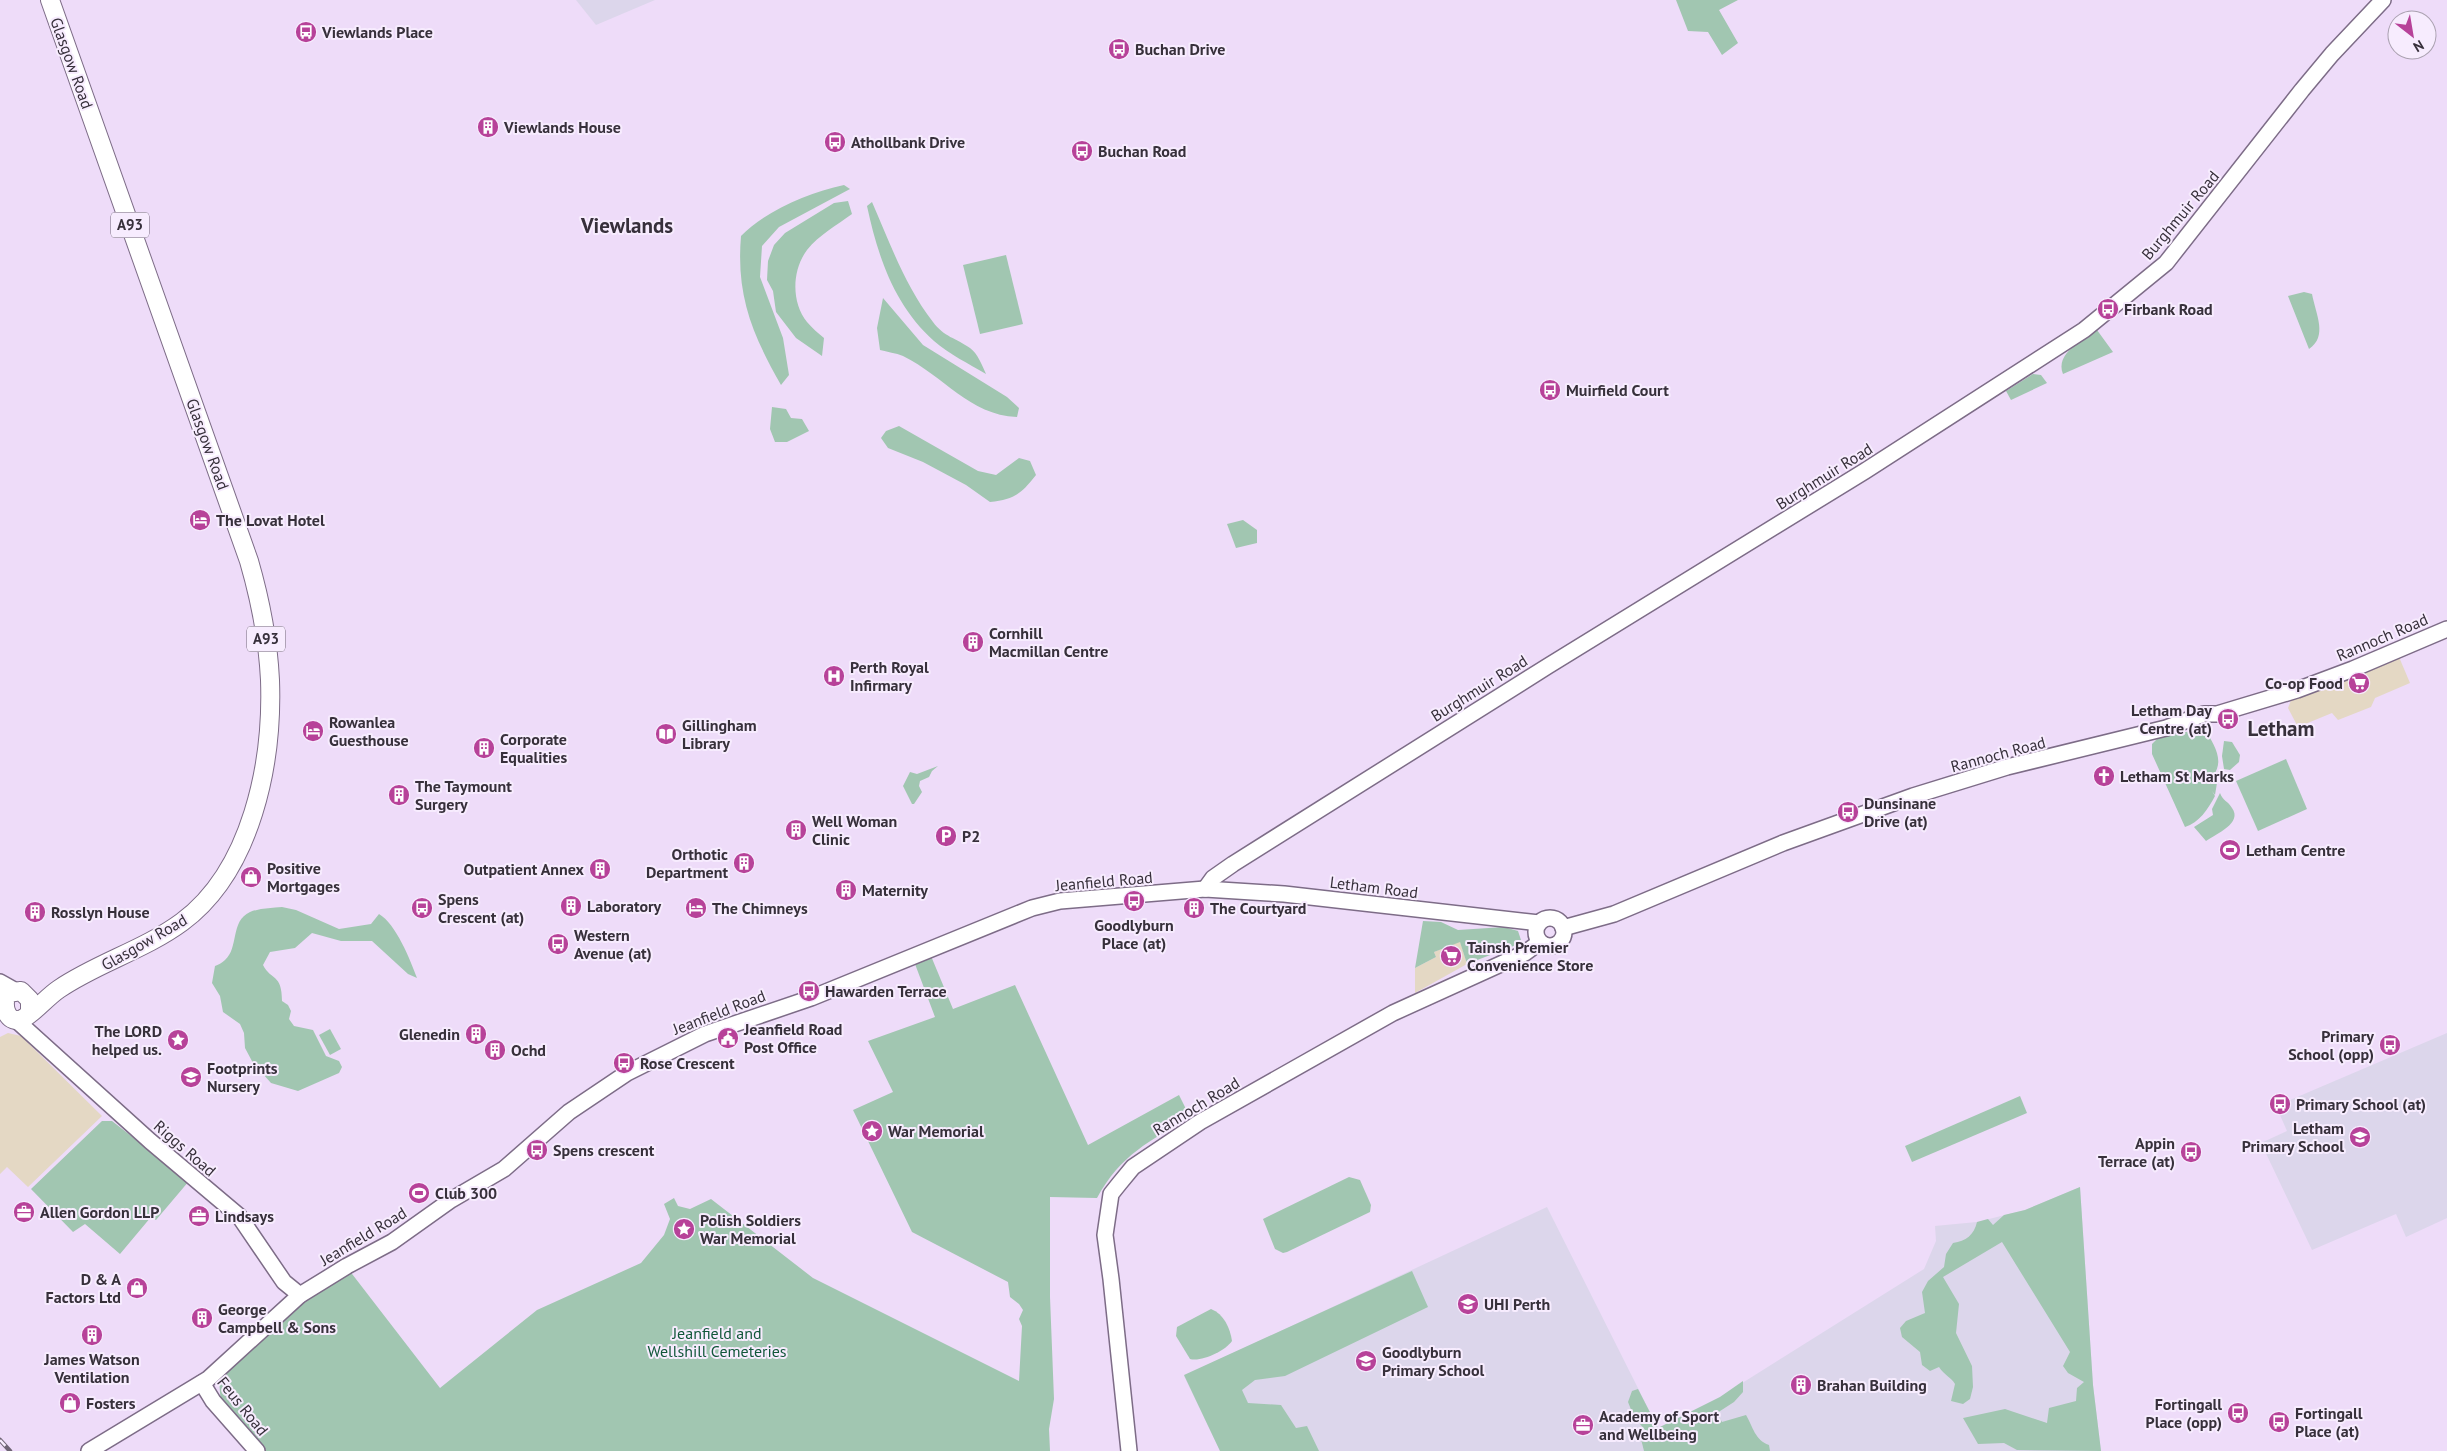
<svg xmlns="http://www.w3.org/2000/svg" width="2447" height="1451" viewBox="0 0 2447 1451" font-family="'PT Sans',sans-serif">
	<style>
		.commercial { fill: #e4d8c4 }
		.education { fill: #dcd6eb }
		.green { fill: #a1c6b1 }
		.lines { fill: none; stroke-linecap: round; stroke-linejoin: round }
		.secondary-casing { stroke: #7d6c87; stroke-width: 18 }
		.primary-casing { stroke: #7d6c87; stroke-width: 20 }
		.secondary { stroke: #fff; stroke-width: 15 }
		.primary { stroke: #fff; stroke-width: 18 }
		.rail-casing { stroke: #6e6474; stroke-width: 4.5 }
		.rail { stroke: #f7ecfe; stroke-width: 2.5; stroke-dasharray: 8; stroke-linecap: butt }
		.labels { text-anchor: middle; stroke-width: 4; stroke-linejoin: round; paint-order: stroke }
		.shield { fill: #f7ecfe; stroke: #716876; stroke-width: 1 }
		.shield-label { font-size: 15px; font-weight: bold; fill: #37303b }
		.poi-label { font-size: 16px; font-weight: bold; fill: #37303b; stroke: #f7ecfe; text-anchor: start }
		.street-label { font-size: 16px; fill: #37303b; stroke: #f7ecfe }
		.park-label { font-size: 16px; fill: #11573a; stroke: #f7ecfe }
		.district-label { font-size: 21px; font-weight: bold; fill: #37303b; stroke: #f7ecfe }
	</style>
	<rect width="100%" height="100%" fill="#eedcf9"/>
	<g class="commercial">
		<polygon points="2399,657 2410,683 2375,698 2371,707 2338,720 2332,713 2298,727 2288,708 2292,698"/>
		<polygon points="1460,941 1467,964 1415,993 1415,968 1436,957 1434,952"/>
		<polygon points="8,1033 21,1036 102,1116 28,1187 7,1167 0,1174 0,1037"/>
	</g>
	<g class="education">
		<polygon points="576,0 655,0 596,25"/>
		<polygon points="2447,1033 2447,1218 2406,1237 2396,1214 2312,1250 2261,1143 2287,1131 2276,1106"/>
		<polygon points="2080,1187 2093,1385 2101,1451 1220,1451 1184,1376 1547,1207 1658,1428 1720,1397 1924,1269 1936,1241 1935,1226 1977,1222 2025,1210"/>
	</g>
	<g class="green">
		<polygon points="1676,0 1738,0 1719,10 1738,43 1722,55 1708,32 1688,31"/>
		<path d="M844,185L850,189L779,227L762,246L760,277L783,338L789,375L781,385C752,334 736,295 741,236C767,210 808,193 844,185Z"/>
		<path d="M848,201L852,214C837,225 819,235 807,250C792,270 791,302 807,322C812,328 818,333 824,338L822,356L796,338L776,312L773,291L767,280L768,261L774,245L785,233L834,203Z"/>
		<path d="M872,202C890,243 905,286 933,322C944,337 956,338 970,348C978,354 982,365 986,374C969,364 949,354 934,341C894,305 878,257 867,206Z"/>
		<polygon points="1006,255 1023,324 980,334 963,265"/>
		<path d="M2304,292L2312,294C2316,315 2328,336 2309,349L2288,296Z"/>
		<path d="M883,298L923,345L1007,397L1019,408L1017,417C969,415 944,376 903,356C896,353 887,352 880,350L877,328Z"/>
		<path d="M2097,330L2113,352L2063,374C2055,353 2082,341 2097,330Z"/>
		<polygon points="2033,374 2041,375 2047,383 2011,400 2006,391"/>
		<polygon points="772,407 786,409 791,418 802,419 809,431 787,442 775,442 770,429"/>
		<path d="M899,426L978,471L996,475L1019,458L1030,461L1036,475C1021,494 1015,499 990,502L966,485L923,462L888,448L881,438L886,431Z"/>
		<polygon points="1243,520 1257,530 1257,543 1236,548 1227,524"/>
		<path d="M2205,729C2214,745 2225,760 2213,776L2219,771L2215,795L2212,791L2215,796C2208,809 2199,823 2185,827L2152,754V744L2160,736Z"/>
		<polygon points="2224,741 2232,742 2240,755 2239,762 2230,770 2224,769 2222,756"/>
		<polygon points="2286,759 2307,809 2258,831 2236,781"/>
		<polygon points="938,766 932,771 929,777 920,781 919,786 922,792 914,804 912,804 903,786 910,772 917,774"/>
		<path d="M2220,793C2223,801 2228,801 2232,808C2243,823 2216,834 2206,841L2194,827L2213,815L2212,809Z"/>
		<path d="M282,907L296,910L339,929L371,924L379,914C396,924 410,959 417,978L408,974L372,941H341L312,933L295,948L270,952L263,965C271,981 282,973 282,1001L288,1005L291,1011L289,1019L294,1026L313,1030L326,1056L339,1061L342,1067L339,1073L298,1091L271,1083L253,1063L245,1048L244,1033L240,1024L223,1012L220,996L212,983L215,966C218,965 222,963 225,960C239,948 230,921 250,912C260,908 272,908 282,907Z"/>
		<polygon points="1423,921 1441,922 1458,930 1504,927 1518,931 1521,940 1516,945 1467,964 1460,942 1434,952 1436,957 1415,968"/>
		<path d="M931,956L953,1009L1015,985L1088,1145L1179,1095L1190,1117C1149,1142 1121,1154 1097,1198L1050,1197V1297L1054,1399L1049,1429L1050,1451H264L221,1404L219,1380C252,1337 305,1302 349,1270L440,1388L537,1310L641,1263L664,1235L670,1219L664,1204L674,1198L678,1206L690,1209L711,1199L813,1278L1019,1381L1022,1326L1019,1319L1023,1310L1019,1304L1010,1297L1008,1282L912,1232L853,1110L893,1092L868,1041L935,1017L915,964Z"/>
		<polygon points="330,1029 341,1049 330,1055 319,1035"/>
		<polygon points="2020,1096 2027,1113 1912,1162 1905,1146"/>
		<polygon points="102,1121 112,1121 189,1181 156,1220 151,1217 120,1254 85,1224 73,1232 31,1189"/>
		<polygon points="1349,1177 1360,1180 1371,1205 1370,1212 1287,1252 1283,1253 1275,1249 1263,1219"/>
		<path d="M2080,1187L2093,1385L2101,1451L2017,1450L2004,1443L1978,1444L1963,1418L2005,1409L2047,1423L2049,1408L2076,1401L2077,1388L2084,1382L2068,1373L2063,1366L2070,1352L2002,1242L1943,1277L1959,1304L1956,1333L1972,1366L1973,1387L1970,1399L1963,1404L1951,1401L1955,1384C1951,1377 1944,1375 1939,1367L1930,1371L1922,1365L1920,1352L1902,1337L1900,1328L1906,1321L1925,1313L1922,1292L1928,1281L1944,1267L1946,1254L1953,1243C1966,1241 1974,1235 1977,1222L1988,1219L1993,1225L2004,1215L2025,1210Z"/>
		<polygon points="1412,1271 1428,1307 1285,1376 1255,1380 1242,1390 1248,1403 1281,1405 1296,1428 1307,1426 1319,1451 1220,1451 1184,1375"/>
		<path d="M1211,1309C1224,1314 1230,1328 1232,1341C1225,1351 1202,1362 1190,1359L1176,1336L1177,1327Z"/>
		<path d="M1743,1381V1392L1734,1402L1717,1413L1722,1422L1746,1415C1753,1427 1755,1440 1769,1445L1770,1451H1644L1641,1439L1646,1431L1634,1417L1628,1402L1632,1391L1638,1389L1658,1428L1720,1397Z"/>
	</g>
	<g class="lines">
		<g class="secondary-casing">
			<g id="secondary">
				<polyline points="1205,889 1213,878 1233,864 1548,666 1865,471 2084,330 2166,263 2302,90 2332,54 2383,0"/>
				<circle cx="1550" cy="932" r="14"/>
				<polyline points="1563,928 1614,914 1783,843 1913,796 2007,767 2166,728 2204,714 2217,714 2297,690 2353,669 2447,629"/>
				<polyline points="0,982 16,991"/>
				<polyline points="16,1020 150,1141 239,1216 284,1282 300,1295"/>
				<polyline points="202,1383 213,1401 257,1451"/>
				<polyline points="89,1451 208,1379 300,1295 347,1266 392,1242 451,1200 504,1169 569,1112 627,1073 705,1034 811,998 1032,908 1060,901 1205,889 1284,894 1539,923"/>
				<polyline points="1129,1451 1111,1279 1105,1235 1111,1194 1119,1184 1133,1167 1200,1122 1393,1013 1525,953 1540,942"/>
			</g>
		</g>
		<g class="primary-casing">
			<path id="primary" d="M30,1012V1000L21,991L8,993C0,1005 8,1027 24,1018C37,1010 47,997 59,989C97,963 144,950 182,922C252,870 273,763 270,680C268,639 260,599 249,561L50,0"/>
		</g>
		<use href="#secondary" class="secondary"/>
		<use href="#primary" class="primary"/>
		<g class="rail-casing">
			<polyline id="rail" points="0,1440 10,1451"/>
		</g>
		<use href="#rail" class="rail"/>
	</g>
	<defs>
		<g id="bus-disc" transform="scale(1.125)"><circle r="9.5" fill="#b74299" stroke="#f7ecfe"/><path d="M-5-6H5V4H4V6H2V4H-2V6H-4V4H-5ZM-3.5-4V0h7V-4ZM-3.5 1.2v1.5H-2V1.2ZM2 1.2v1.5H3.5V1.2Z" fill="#fff"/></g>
		<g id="building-disc" transform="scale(1.125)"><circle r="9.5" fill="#b74299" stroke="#f7ecfe"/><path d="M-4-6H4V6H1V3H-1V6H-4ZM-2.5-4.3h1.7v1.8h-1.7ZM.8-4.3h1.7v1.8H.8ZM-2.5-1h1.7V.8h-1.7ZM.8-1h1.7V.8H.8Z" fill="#fff"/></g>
		<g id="hotel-disc" transform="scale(1.125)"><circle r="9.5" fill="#b74299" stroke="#f7ecfe"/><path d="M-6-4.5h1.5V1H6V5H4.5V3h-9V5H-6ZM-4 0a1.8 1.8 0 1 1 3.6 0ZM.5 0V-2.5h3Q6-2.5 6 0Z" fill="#fff"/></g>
		<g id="hospital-disc" transform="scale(1.125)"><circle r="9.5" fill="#b74299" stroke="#f7ecfe"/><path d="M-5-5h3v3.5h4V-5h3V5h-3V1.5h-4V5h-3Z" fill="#fff"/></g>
		<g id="supermarket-disc" transform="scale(1.125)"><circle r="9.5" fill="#b74299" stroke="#f7ecfe"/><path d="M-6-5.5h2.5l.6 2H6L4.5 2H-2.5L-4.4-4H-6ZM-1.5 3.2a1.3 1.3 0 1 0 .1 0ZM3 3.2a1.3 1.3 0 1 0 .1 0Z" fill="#fff"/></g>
		<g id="library-disc" transform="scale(1.125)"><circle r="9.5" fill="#b74299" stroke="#f7ecfe"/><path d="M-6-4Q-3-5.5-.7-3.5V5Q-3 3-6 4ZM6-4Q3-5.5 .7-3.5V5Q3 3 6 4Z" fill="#fff"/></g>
		<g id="church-disc" transform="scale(1.125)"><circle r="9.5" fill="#b74299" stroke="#f7ecfe"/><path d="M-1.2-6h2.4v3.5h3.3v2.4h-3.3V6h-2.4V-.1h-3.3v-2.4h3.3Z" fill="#fff"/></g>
		<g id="parking-disc" transform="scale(1.125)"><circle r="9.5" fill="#b74299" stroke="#f7ecfe"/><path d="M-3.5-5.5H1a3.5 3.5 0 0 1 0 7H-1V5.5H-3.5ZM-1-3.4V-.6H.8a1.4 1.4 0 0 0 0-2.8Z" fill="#fff"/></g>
		<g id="stadium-disc" transform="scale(1.125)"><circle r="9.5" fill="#b74299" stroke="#f7ecfe"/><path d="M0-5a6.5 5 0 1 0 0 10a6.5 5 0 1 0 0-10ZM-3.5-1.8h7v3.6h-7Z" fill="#fff"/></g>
		<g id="shop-disc" transform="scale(1.125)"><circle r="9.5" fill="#b74299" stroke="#f7ecfe"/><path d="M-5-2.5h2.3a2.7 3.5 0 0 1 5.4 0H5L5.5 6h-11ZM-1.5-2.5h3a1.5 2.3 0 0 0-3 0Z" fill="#fff"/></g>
		<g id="civic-disc" transform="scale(1.125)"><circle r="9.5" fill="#b74299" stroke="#f7ecfe"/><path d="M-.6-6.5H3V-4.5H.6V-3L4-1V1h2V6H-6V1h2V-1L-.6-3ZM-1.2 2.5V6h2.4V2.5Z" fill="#fff"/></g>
		<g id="sight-disc" transform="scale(1.125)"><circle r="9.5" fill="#b74299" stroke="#f7ecfe"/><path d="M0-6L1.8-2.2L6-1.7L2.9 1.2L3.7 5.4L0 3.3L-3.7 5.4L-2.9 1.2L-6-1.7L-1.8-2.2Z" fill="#fff"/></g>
		<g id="school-disc" transform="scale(1.125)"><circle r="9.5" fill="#b74299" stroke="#f7ecfe"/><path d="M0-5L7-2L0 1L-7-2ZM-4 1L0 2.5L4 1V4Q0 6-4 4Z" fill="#fff"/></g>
		<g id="office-disc" transform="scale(1.125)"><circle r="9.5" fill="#b74299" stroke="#f7ecfe"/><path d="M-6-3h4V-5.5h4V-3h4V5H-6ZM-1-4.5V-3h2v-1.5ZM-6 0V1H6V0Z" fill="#fff"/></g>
		<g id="university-disc" transform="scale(1.125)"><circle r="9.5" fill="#b74299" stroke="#f7ecfe"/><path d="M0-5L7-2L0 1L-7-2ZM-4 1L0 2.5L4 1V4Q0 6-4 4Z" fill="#fff"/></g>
	</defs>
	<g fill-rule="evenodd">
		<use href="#bus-disc" x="306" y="32"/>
		<use href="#bus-disc" x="1119" y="49"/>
		<use href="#building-disc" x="488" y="127"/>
		<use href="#bus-disc" x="835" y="142"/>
		<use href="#bus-disc" x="1082" y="151"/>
		<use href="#bus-disc" x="2108" y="309"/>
		<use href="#bus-disc" x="1550" y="390"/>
		<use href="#hotel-disc" x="200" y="520"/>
		<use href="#building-disc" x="973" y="642"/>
		<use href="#hospital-disc" x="834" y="676"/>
		<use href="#supermarket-disc" x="2359" y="683"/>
		<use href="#bus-disc" x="2228" y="719"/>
		<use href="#hotel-disc" x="313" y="731"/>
		<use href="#library-disc" x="666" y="734"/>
		<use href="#building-disc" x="484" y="748"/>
		<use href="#church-disc" x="2104" y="776"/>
		<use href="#building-disc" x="399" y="795"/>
		<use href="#bus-disc" x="1848" y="812"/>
		<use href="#building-disc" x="796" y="830"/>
		<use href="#parking-disc" x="946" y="836"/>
		<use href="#stadium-disc" x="2230" y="850"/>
		<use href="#building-disc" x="744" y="863"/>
		<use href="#building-disc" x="600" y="869"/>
		<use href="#shop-disc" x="251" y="877"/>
		<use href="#building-disc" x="846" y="890"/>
		<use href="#bus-disc" x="1134" y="901"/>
		<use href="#building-disc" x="571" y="906"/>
		<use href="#bus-disc" x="422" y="908"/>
		<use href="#hotel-disc" x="696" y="908"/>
		<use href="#building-disc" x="1194" y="908"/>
		<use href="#building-disc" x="35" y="912"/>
		<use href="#bus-disc" x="558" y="944"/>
		<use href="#supermarket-disc" x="1451" y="956"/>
		<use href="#bus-disc" x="809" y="991"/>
		<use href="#building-disc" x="476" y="1034"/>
		<use href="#civic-disc" x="728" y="1038"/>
		<use href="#sight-disc" x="178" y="1040"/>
		<use href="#bus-disc" x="2390" y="1045"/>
		<use href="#building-disc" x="495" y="1050"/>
		<use href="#bus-disc" x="624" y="1063"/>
		<use href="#school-disc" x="191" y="1077"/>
		<use href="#bus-disc" x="2280" y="1104"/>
		<use href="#sight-disc" x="872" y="1131"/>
		<use href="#school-disc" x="2360" y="1137"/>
		<use href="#bus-disc" x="537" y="1150"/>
		<use href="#bus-disc" x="2191" y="1152"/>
		<use href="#stadium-disc" x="419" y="1193"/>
		<use href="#office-disc" x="24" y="1212"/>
		<use href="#office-disc" x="199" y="1216"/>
		<use href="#sight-disc" x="684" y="1229"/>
		<use href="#shop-disc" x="137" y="1288"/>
		<use href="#university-disc" x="1468" y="1304"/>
		<use href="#building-disc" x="202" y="1318"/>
		<use href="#building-disc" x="92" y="1335"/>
		<use href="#school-disc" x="1366" y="1361"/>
		<use href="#building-disc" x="1801" y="1385"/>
		<use href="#shop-disc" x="70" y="1403"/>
		<use href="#bus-disc" x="2238" y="1413"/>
		<use href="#bus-disc" x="2279" y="1422"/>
		<use href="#office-disc" x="1583" y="1425"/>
	</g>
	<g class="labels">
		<g class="shield">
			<rect x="111" y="212.5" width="38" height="25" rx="4"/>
			<rect x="247" y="626.5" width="38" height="25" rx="4"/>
		</g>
		<g class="shield-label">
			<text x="130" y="230">A93</text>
			<text x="266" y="644">A93</text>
		</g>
		<g class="poi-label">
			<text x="322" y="38">Viewlands Place</text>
			<text x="1135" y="55">Buchan Drive</text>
			<text x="504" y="133">Viewlands House</text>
			<text x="851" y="148">Athollbank Drive</text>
			<text x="1098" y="157">Buchan Road</text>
			<text x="2124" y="315">Firbank Road</text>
			<text x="1566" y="396">Muirfield Court</text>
			<text x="216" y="526">The Lovat Hotel</text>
			<text x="989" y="639">Cornhill<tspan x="989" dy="18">Macmillan Centre</tspan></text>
			<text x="850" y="673">Perth Royal<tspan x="850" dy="18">Infirmary</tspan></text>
			<text x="2343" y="689" text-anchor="end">Co-op Food</text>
			<text x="2212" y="716" text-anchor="end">Letham Day<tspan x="2212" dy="18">Centre (at)</tspan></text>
			<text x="329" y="728">Rowanlea<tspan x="329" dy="18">Guesthouse</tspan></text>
			<text x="682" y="731">Gillingham<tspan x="682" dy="18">Library</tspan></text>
			<text x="500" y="745">Corporate<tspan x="500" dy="18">Equalities</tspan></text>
			<text x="2120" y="782">Letham St Marks</text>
			<text x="415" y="792">The Taymount<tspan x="415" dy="18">Surgery</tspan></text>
			<text x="1864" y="809">Dunsinane<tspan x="1864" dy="18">Drive (at)</tspan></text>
			<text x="812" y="827">Well Woman<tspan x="812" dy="18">Clinic</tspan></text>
			<text x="962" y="842">P2</text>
			<text x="2246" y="856">Letham Centre</text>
			<text x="728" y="860" text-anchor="end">Orthotic<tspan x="728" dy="18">Department</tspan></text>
			<text x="267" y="874">Positive<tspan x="267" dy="18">Mortgages</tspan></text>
			<text x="584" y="875" text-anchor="end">Outpatient Annex</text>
			<text x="862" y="896">Maternity</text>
			<text x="438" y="905">Spens<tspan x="438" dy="18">Crescent (at)</tspan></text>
			<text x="587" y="912">Laboratory</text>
			<text x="712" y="914">The Chimneys</text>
			<text x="1210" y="914">The Courtyard</text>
			<text x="51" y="918">Rosslyn House</text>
			<text x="1134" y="931" text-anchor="middle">Goodlyburn<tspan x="1134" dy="18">Place (at)</tspan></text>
			<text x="574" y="941">Western<tspan x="574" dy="18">Avenue (at)</tspan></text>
			<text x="1467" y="953">Tainsh Premier<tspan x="1467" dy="18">Convenience Store</tspan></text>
			<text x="825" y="997">Hawarden Terrace</text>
			<text x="744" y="1035">Jeanfield Road<tspan x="744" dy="18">Post Office</tspan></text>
			<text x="162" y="1037" text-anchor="end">The LORD<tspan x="162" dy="18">helped us.</tspan></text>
			<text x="460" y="1040" text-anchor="end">Glenedin</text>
			<text x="2374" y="1042" text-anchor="end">Primary<tspan x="2374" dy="18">School (opp)</tspan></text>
			<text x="511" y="1056">Ochd</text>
			<text x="640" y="1069">Rose Crescent</text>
			<text x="207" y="1074">Footprints<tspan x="207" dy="18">Nursery</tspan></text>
			<text x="2296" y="1110">Primary School (at)</text>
			<text x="2344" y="1134" text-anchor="end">Letham<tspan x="2344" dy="18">Primary School</tspan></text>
			<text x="888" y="1137">War Memorial</text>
			<text x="2175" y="1149" text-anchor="end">Appin<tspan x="2175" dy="18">Terrace (at)</tspan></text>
			<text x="553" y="1156">Spens crescent</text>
			<text x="435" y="1199">Club 300</text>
			<text x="40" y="1218">Allen Gordon LLP</text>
			<text x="215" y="1222">Lindsays</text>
			<text x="700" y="1226">Polish Soldiers<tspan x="700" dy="18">War Memorial</tspan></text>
			<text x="121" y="1285" text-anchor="end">D &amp; A<tspan x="121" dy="18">Factors Ltd</tspan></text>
			<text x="1484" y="1310">UHI Perth</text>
			<text x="218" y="1315">George<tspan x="218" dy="18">Campbell &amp; Sons</tspan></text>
			<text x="1382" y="1358">Goodlyburn<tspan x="1382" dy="18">Primary School</tspan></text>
			<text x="92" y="1365" text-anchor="middle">James Watson<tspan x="92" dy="18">Ventilation</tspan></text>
			<text x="1817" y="1391">Brahan Building</text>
			<text x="86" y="1409">Fosters</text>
			<text x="2222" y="1410" text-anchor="end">Fortingall<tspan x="2222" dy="18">Place (opp)</tspan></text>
			<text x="2295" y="1419">Fortingall<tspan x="2295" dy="18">Place (at)</tspan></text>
			<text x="1599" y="1422">Academy of Sport<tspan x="1599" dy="18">and Wellbeing</tspan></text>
		</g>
		<g class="street-label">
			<text transform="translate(72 63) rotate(70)" y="6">Glasgow Road</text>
			<text transform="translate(2180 215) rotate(-50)" y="6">Burghmuir Road</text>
			<text transform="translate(208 444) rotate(70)" y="6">Glasgow Road</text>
			<text transform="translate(1824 476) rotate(-32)" y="6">Burghmuir Road</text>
			<text transform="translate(2382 637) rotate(-23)" y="6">Rannoch Road</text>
			<text transform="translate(1479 688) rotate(-32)" y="6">Burghmuir Road</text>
			<text transform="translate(1998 754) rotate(-15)" y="6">Rannoch Road</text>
			<text transform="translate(1104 881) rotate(-5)" y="6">Jeanfield Road</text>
			<text transform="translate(1374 887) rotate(7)" y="6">Letham Road</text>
			<text transform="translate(144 942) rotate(-30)" y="6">Glasgow Road</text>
			<text transform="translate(719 1012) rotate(-21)" y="6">Jeanfield Road</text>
			<text transform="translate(1196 1106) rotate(-31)" y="6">Rannoch Road</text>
			<text transform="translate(185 1148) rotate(41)" y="6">Riggs Road</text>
			<text transform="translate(363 1236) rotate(-31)" y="6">Jeanfield Road</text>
			<text transform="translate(243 1406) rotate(51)" y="6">Feus Road</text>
		</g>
		<g class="park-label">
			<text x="717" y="1339">Jeanfield and<tspan x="717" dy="18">Wellshill Cemeteries</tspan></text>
		</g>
		<g class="district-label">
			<text x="627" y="233">Viewlands</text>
			<text x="2281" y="736">Letham</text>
		</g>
	</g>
	<g transform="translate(2412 35) rotate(149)"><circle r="24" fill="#f7ecfe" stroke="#aaa1b0"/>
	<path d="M0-4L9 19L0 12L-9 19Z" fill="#b74299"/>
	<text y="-8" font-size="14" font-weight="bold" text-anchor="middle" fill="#37303b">N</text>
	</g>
</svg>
